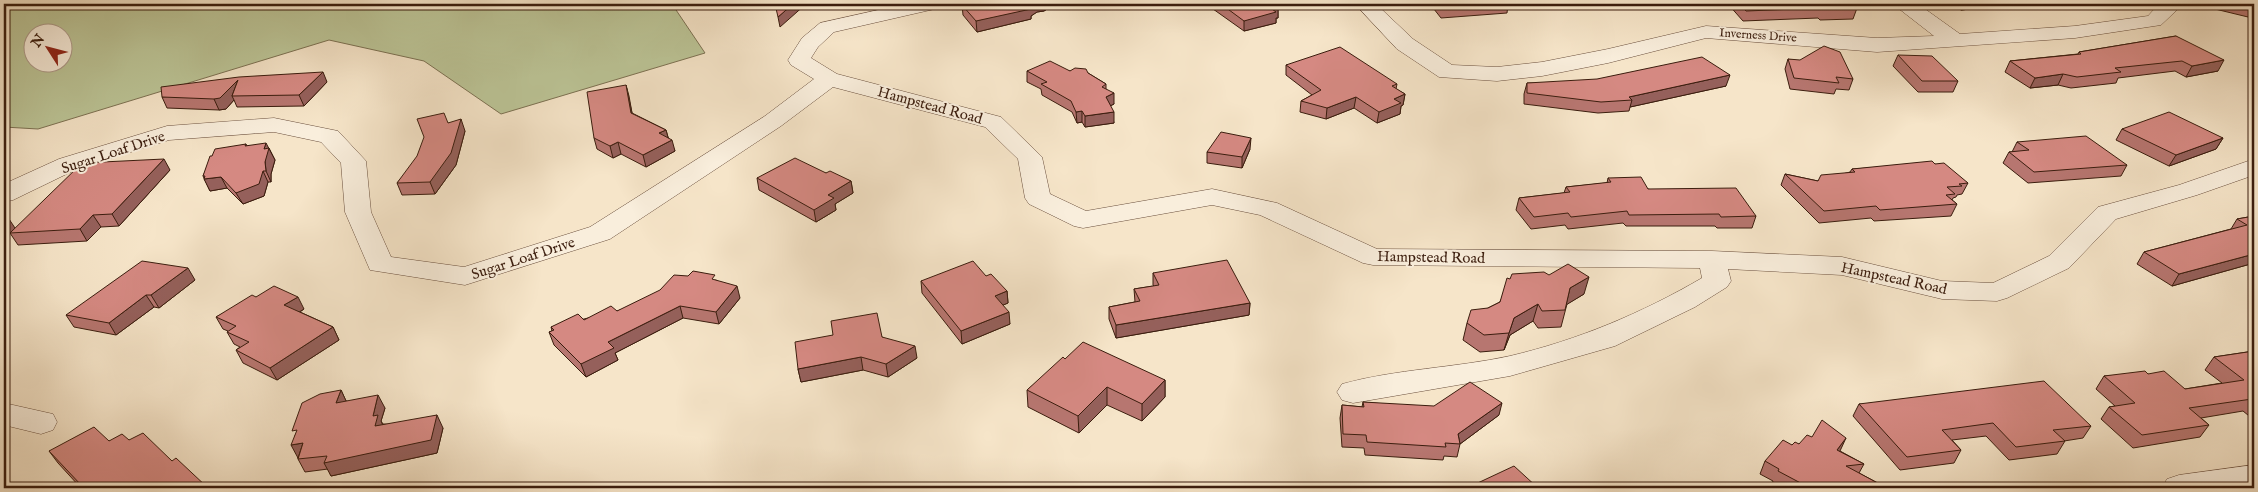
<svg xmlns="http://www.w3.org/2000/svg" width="2258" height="492" viewBox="0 0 2258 492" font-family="'IM FELL English',serif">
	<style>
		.green { fill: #bcc597; stroke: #7c7152; fill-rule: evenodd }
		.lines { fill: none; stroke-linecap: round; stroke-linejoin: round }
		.minor-casing { stroke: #6a4f3d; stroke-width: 1 }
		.minor { fill: #f9eedc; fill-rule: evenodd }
		.wall { fill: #b77670; stroke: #3b1d0e }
		.shaded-wall { fill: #95605b; stroke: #3b1d0e }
		.building { fill: #d58982; stroke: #3b1d0e }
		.labels { text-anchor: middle; stroke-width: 4; stroke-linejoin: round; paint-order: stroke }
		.far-street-label { font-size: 12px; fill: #3b1d0e; stroke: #f9eedc }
		.street-label { font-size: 15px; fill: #3b1d0e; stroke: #f9eedc }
	</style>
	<rect width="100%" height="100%" fill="#f6e5c9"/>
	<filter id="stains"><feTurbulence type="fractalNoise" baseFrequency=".004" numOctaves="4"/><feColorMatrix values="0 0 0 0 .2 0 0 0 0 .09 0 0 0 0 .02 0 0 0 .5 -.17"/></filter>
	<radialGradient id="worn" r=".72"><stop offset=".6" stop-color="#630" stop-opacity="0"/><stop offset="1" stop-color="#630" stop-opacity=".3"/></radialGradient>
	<path class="green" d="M4,4H672L705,53L501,114L424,61L329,40L38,129L4,127ZM32,32H62V62H32Z"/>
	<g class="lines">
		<g class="minor-casing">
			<g id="minor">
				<path d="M905,4H942L939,8L834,32L818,47L811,58L837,74L1001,117L1042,157L1050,194L1086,211L1212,189L1277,203L1377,249L1712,251L1842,257L1942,281L1993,283L2049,256L2098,207L2179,185L2254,159V175L2197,195L2116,219L2069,268L2007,298L1997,301L1942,299L1842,275L1728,269L1731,281L1727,287L1695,307L1615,346L1510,376L1353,403L1342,400L1337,392L1342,384C1396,369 1455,368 1510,356C1578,340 1642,313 1702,278L1700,268L1373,265L1363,263L1260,215L1212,205L1083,228L1074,226L1029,204L1025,198L1018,159L985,127L833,87L781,126L610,239L465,285L370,270L345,212L341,163L321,142L274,132L169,140L77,169L13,200L4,202V184L59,159L167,126L274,118L338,131L366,161L371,212L391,257L464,267L590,227L765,116L814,79L791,65L788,60L802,38L820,23Z"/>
				<polygon points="1355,4 1376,4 1413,39 1452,65 1497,67 1542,62 1608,49 1706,26 1877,38 1934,36 1898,8 1895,4 1918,4 1960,34 2075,26 2148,16 2159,4 2179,4 2180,7 2161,25 2075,38 1877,52 1706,38 1608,63 1542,76 1497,81 1439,77 1397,49"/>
				<polygon points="4,403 53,414 57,422 53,430 41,434 4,425"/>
				<polygon points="2254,465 2254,488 2162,488 2167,479 2179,475"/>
			</g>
		</g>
		<use href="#minor" class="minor"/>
	</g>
	<g class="wall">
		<polygon points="966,4 1055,4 1044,11 1037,12 1031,16 1031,19 977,32 963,15 962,5"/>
		<polygon points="1206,4 1272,4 1278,8 1278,18 1276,18 1276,23 1244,31"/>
		<polygon points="1430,4 1508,4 1507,13 1441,18"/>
		<polygon points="1728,4 1852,4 1857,8 1853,19 1820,20 1818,18 1743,21"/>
		<polygon points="1950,4 2016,4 1961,10"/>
		<polygon points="2217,4 2254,4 2254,7 2248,17 2215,9"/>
		<polygon points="2176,36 2218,71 2186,77 2175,71 2118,78 2116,83 2071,88 2058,85 2030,88 2005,72 2010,61 2078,54 2079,52"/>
		<polygon points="1898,55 1958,81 1953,92 1918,92 1893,66"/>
		<polygon points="1788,59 1853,79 1849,90 1836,89 1834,94 1790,89 1785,69"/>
		<polygon points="1286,65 1397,84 1396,89 1405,94 1403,105 1401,106 1400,114 1377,123 1354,108 1326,119 1300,112 1301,101 1312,95 1286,75"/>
		<polygon points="1027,71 1070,71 1088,73 1106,84 1106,89 1114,104 1110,106 1114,123 1085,127 1082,122 1077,123 1072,112 1042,95 1041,89 1027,82"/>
		<polygon points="327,82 304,106 237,107 234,100 226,109 219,110 167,108 162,97"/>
		<polygon points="1527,83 1726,86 1630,107 1629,111 1598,113 1524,104 1524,94"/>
		<polygon points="626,85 632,113 666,130 668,137 675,151 646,167 621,154 613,158 597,149 594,138"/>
		<polygon points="448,123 465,131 456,165 435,194 402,195 397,183"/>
		<polygon points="2122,129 2223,138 2216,149 2169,166 2116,140"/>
		<polygon points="2017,142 2127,165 2121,176 2028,183 2003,163 2009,152 2012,152"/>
		<polygon points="246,144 247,146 269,148 275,160 271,174 271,182 268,182 264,196 243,204 227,188 210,191 203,176 212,156"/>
		<polygon points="1250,149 1242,168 1207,163 1207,152"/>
		<polygon points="1935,164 1968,183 1962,194 1957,195 1956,197 1953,198 1952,200 1957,204 1951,216 1874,221 1871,218 1819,223 1781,185 1785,174 1818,181 1850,172 1852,169"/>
		<polygon points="170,170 119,226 101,227 87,241 18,245 10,233"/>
		<polygon points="826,173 851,181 853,193 835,204 836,210 816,222 759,190 757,178"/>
		<polygon points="1608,178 1648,189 1756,216 1752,228 1717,228 1715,226 1626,226 1623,223 1568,229 1565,225 1531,229 1516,210 1519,198 1564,193 1566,187 1607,183"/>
		<polygon points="2254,216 2254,263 2172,286 2137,264 2144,252 2231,229 2237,219"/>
		<polygon points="1153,273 1250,303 1249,315 1116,338 1109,319 1109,307 1135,302 1134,289 1154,286 1153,285"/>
		<polygon points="986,276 1007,291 1008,303 1003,305 1010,324 962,344 922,293 921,281"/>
		<polygon points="1510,279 1584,294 1567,304 1561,327 1538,328 1533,321 1510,335 1504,350 1480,352 1463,340 1467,323 1488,308 1500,302"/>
		<polygon points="195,280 159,308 154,307 116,335 74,327 66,315"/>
		<polygon points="716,280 740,298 719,324 683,318 615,353 618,360 586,377 554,345 549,332 552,331 551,327 617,311"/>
		<polygon points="256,297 304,309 300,312 333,327 339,340 277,380 243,363 236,350 240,347 234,344 227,332 228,331 223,329 216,317"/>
		<polygon points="833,335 882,337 917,358 888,377 863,370 801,382 798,369"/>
		<polygon points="2254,351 2254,420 2243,411 2201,418 2209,425 2200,437 2133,448 2101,419 2109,407 2115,406 2096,389 2104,376 2148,374 2185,389 2222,383 2205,370 2214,357"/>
		<polygon points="1065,359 1165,380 1165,397 1142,421 1107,405 1079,433 1028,407 1027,390"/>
		<polygon points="341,390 346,401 385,408 381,421 383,424 443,428 437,453 331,476 328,469 305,472 298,459 295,435"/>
		<polygon points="1363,402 1499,415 1460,444 1457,457 1444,456 1443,460 1365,455 1364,448 1342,447 1340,418 1342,405 1362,407"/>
		<polygon points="1859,404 2091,426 2083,438 2064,441 2065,441 2057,454 2009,460 1986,436 1952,440 1961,450 1954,463 1900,470 1853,416"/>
		<polygon points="129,440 172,461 80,487 58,463 49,451 109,441"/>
		<polygon points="1799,444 1840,451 1864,464 1859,473 1887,488 1780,488 1772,484 1773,481 1760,474 1765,461 1792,445"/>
	</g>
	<g class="shaded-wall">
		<polygon points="793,4 806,4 780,27 778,17"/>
		<polygon points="1033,4 1055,4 1044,11 1037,12 1031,16 1031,19 977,32 976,21 1030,6"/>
		<polygon points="1964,4 2016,4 1961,10"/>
		<polygon points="1278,8 1278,18 1276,18 1276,23 1244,31 1244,21 1272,9"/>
		<polygon points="2224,60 2218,71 2186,77 2192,66"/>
		<polygon points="323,72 327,82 304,106 299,95"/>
		<polygon points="2063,74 2058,85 2030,88 2035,78"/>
		<polygon points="1730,75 1726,86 1630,107 1632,100 1629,97"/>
		<polygon points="238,80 232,96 234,100 226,109 219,110 214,99"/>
		<polygon points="626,85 629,96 634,124 631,113"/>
		<polygon points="1114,93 1114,104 1106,108 1106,97"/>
		<polygon points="1405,94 1403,105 1401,106 1400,114 1377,123 1379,112 1394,99"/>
		<polygon points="1356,97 1354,108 1326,119 1327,108"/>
		<polygon points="1082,111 1082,122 1077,123 1076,112"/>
		<polygon points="1114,112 1114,123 1085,127 1085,116"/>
		<polygon points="461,119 465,131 456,165 435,194 430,182"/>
		<polygon points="666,130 669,141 659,133"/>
		<polygon points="1251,138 1250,149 1242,168 1242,157"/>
		<polygon points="2223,138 2216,149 2169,166 2176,155"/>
		<polygon points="672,140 675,151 646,167 643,155"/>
		<polygon points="618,142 621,154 613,158 610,146"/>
		<polygon points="266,143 275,160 271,174 271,182 266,171 264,149"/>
		<polygon points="164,159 170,170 119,226 112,214"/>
		<polygon points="263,171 268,182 264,196 243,204 236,193"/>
		<polygon points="221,177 227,188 210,191 204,179"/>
		<polygon points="851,181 853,193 835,204 836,210 816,222 814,210 828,195"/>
		<polygon points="93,215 101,227 87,241 80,229"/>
		<polygon points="7,216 15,228 4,240 4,220"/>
		<polygon points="2254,254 2254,263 2172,286 2179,274"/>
		<polygon points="188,268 195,280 159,308 151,295"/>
		<polygon points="1589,277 1584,294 1566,305 1570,288"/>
		<polygon points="737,286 740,298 719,324 716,312"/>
		<polygon points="1007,291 1008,303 996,308 995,296"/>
		<polygon points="146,295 154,307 116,335 109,323"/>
		<polygon points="298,297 304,309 291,317 284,305"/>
		<polygon points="1250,303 1249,315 1116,338 1116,325"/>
		<polygon points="1538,304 1533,321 1510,335 1504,350 1509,333 1514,318"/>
		<polygon points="680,306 683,318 615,353 618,360 586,377 581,364 608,342"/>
		<polygon points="1009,312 1010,324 962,344 961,331"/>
		<polygon points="333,327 339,340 277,380 270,368"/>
		<polygon points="915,346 917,358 888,377 886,364"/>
		<polygon points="861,357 863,370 801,382 798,369"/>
		<polygon points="1165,380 1165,397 1142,421 1142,404"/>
		<polygon points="1107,387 1107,405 1079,433 1078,416"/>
		<polygon points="341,390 347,403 336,403"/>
		<polygon points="378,395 385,408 381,421 384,428 375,426 373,416"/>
		<polygon points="1502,403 1499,415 1460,444 1458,434"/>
		<polygon points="437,415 443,428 437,453 331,476 324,463"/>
		<polygon points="1846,438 1840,451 1831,463 1837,450"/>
		<polygon points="303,443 298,458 291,445"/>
	</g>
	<g class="building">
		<polygon points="775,4 793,4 778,17"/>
		<polygon points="966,4 1033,4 1030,6 1031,9 976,21 962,5"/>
		<polygon points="1221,4 1272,4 1278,8 1272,9 1276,12 1244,21"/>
		<polygon points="1440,4 1499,4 1443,8"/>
		<polygon points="1740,4 1852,4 1857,8 1824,9 1821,8 1746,11"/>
		<polygon points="2241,4 2254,4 2254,7"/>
		<polygon points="2176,36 2224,60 2192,66 2182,61 2115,68 2121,72 2077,77 2063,74 2035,78 2010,61 2081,54 2079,52"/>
		<polygon points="1824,46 1840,52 1853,79 1836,77 1839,83 1794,78 1788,59 1800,60"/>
		<polygon points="1340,47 1397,84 1392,86 1405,94 1394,99 1401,103 1379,112 1356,97 1327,108 1301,101 1321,90 1286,65"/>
		<polygon points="1898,55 1932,56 1958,81 1922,81"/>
		<polygon points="1702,57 1730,75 1629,97 1632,100 1601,102 1527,93 1527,83 1597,79"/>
		<polygon points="1050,61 1070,71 1075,68 1086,69 1088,73 1106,84 1102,87 1114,93 1106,97 1114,112 1085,116 1082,111 1076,112 1071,101 1041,84 1047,82 1027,71"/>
		<polygon points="323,72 299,95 232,96 238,80 220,98 214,99 162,97 161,87 239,77"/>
		<polygon points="626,85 631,113 666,130 659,133 672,140 643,155 618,142 610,146 594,138 587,92"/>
		<polygon points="2169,112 2223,138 2176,155 2122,129"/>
		<polygon points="444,113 448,123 461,119 451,153 430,182 397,183 417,156 424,137 417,119"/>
		<polygon points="1221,132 1251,138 1242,157 1207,152"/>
		<polygon points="2086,136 2127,165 2034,172 2009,152 2029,150 2017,142"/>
		<polygon points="266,143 264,149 269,148 265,162 266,171 263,171 259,184 236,193 221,177 204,179 205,176 203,176 210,156 212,156 215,149 246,144 245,146"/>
		<polygon points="795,158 826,173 830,171 851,181 828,195 834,198 814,210 757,178"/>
		<polygon points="164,159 112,214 93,215 80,229 10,233 82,163"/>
		<polygon points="1932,161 1935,164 1944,163 1968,183 1959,184 1962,186 1947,187 1955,194 1946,195 1957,204 1880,210 1876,206 1824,211 1785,174 1818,181 1821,175 1855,172 1852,169"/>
		<polygon points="1641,177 1648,189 1736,188 1756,216 1721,217 1719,214 1629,215 1627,211 1571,217 1568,213 1534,217 1519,198 1570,192 1566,187 1611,182 1608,178"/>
		<polygon points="2254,216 2254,254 2179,274 2144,252 2247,225 2237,219"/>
		<polygon points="1227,260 1250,303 1116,325 1109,307 1140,301 1134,289 1159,285 1153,273"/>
		<polygon points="142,261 188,268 151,295 146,295 109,323 66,315"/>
		<polygon points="973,261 986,276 991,274 1007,291 995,296 1009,312 961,331 921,281"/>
		<polygon points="1568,264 1589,277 1570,288 1565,310 1542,311 1538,304 1514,318 1509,333 1484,335 1467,323 1471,310 1488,308 1500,302 1507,278 1510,279 1512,274 1544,272 1549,275"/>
		<polygon points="693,271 715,275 712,279 737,286 716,312 680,306 608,342 614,348 581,364 549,332 554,330 551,327 578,314 584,320 611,306 617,311 660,290 674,275 688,276"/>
		<polygon points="274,286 298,297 284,305 333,327 270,368 236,350 249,342 227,332 236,326 216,317 252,295 256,297"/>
		<polygon points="877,313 882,337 915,346 886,364 861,357 798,369 795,342 833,335 831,321"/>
		<polygon points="1083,342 1165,380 1142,404 1107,387 1078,416 1027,390 1063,357 1065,359"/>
		<polygon points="2254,351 2254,400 2252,399 2189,408 2209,425 2142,435 2109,407 2135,403 2104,376 2145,371 2148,374 2164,371 2185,389 2244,380 2214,357"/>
		<polygon points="2044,381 2091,426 2053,430 2065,441 2016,447 1993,423 1942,430 1961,450 1907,457 1859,404"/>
		<polygon points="1470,382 1502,403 1458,434 1460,444 1445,443 1446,447 1367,442 1366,435 1343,434 1342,405 1364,407 1363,402 1434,406"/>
		<polygon points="341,390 336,403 378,395 373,416 378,415 375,426 437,415 431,440 324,463 327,456 298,459 303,443 291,445 297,430 292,431 302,403 320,394"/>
		<polygon points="1822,420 1846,438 1837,450 1864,464 1846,466 1887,488 1810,488 1778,471 1779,469 1765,461 1783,440 1792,445 1795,442 1799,444 1807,435 1812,437"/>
		<polygon points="94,427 109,441 122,434 129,440 143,433 172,461 176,458 208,488 78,488 82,486 49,451"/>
		<polygon points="1514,466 1538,488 1467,488"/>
	</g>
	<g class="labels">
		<g class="far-street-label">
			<text transform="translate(1758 35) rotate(4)" y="4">Inverness Drive</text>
		</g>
		<g class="street-label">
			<text transform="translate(930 105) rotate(15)" y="5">Hampstead Road</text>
			<text transform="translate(113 152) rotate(-18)" y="5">Sugar Loaf Drive</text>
			<text transform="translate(1431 257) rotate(1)" y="5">Hampstead Road</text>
			<text transform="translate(523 258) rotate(-18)" y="5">Sugar Loaf Drive</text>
			<text transform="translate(1894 278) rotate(12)" y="5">Hampstead Road</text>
		</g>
	</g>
	<rect width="2258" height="492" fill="none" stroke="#f6e5c9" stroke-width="20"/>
	<rect x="5" y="5" width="2248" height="482" fill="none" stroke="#3b1d0e" stroke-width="2.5"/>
	<rect x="10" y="10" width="2238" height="472" fill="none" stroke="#3b1d0e"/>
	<g transform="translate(48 48) rotate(306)"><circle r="24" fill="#f9eedc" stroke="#ad9a8a"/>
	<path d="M0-4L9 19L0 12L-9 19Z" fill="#8f2418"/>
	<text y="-8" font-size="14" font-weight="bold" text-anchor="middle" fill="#3b1d0e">N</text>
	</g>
	<rect width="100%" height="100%" filter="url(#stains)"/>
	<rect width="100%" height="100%" fill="url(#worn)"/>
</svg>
